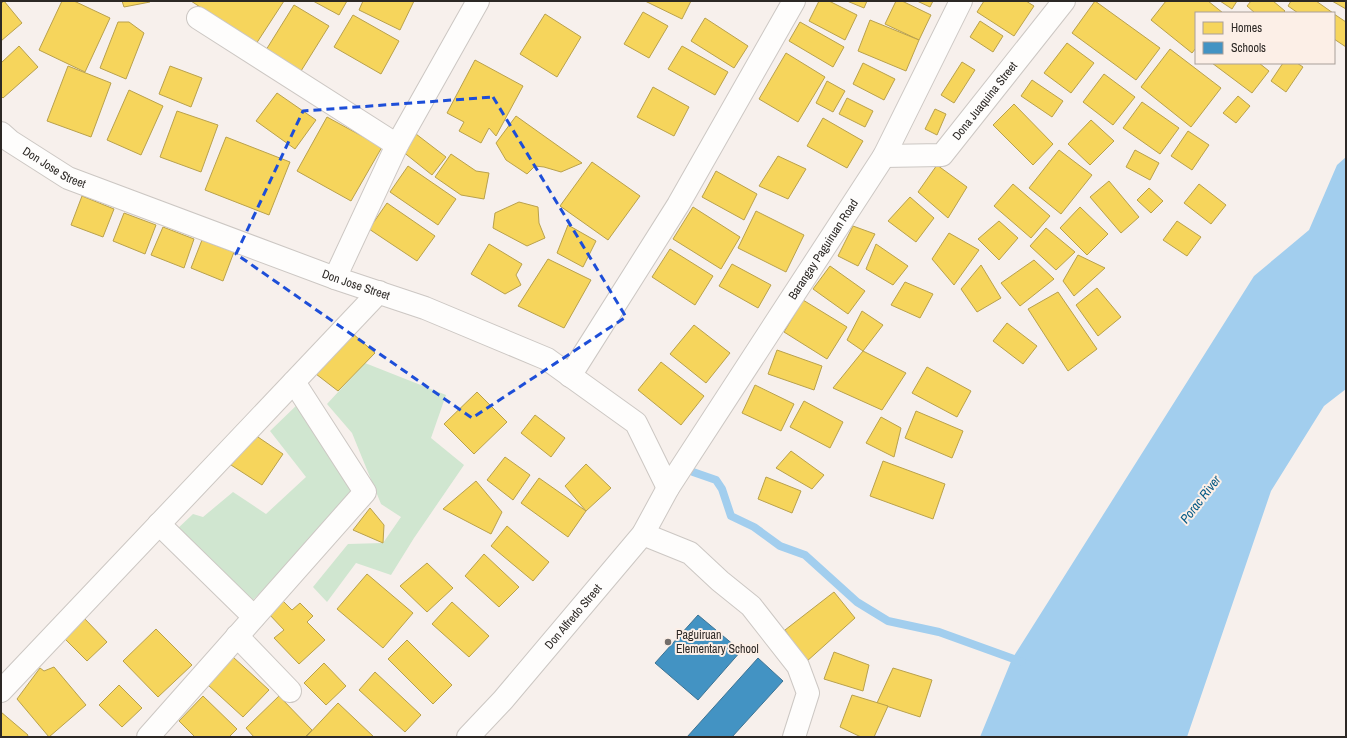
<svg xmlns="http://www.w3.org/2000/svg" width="1347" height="738" viewBox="0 0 1347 738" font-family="'Archivo Narrow',sans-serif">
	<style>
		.green { fill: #d0e6d0 }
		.water { fill: #a2ceee }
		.homes { fill: #f6d55c; stroke: #b9a14c }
		.schools { fill: #4393c3; stroke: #3c7394 }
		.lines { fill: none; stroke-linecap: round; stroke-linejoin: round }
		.stream { stroke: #a2ceee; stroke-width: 8 }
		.minor-casing { stroke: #ccc7c3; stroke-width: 24 }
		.minor { stroke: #fefdfc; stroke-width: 22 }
		.marked { fill: none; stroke: #1d4ed8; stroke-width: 3; stroke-dasharray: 8 5; stroke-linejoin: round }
		.poi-dot { fill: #736e6b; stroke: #fcefe7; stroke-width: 1.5 }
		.labels { text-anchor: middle; stroke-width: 4; stroke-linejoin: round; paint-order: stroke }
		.street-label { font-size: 12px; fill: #2c2825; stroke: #fcefe7 }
		.poi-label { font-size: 12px; fill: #2c2825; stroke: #fcefe7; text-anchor: start }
		.water-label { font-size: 13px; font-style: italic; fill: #055a86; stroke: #fcefe7 }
	</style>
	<rect width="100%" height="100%" fill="#f7f0ec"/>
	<g class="green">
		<polygon points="365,363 446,395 431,438 464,465 414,538 391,575 356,563 327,602 313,587 348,544 383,543 401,517 381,504 352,433 327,404"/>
		<polygon points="299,403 354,494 253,600 175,531 193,514 203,517 233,492 266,514 306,477 270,431"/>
	</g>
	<polygon class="water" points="1346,157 1346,389 1324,406 1271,491 1187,737 980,737 1012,659 1254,276 1309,230 1337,165"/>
	<g class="homes">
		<polygon points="4,1 22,23 1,41 1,4"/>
		<polygon points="62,1 74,1 110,18 85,72 39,50"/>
		<polygon points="122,1 150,1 150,2 124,7"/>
		<polygon points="191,1 284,1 256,44"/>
		<polygon points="313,1 347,1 339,15"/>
		<polygon points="363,1 414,1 400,30 359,10"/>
		<polygon points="645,1 691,1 682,19"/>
		<polygon points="819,1 829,1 857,15 845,40 809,21"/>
		<polygon points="847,1 867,1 864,8"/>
		<polygon points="896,1 902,1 931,15 919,40 885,24"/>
		<polygon points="917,1 933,1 930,7"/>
		<polygon points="984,1 1026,1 1034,6 1014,36 977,12"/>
		<polygon points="1095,1 1160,48 1136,80 1072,33"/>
		<polygon points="1166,1 1208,1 1223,13 1196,13 1196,48 1192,53 1151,20"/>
		<polygon points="1220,1 1237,1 1232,9"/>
		<polygon points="1251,1 1273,1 1285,11 1283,13 1255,13 1247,6"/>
		<polygon points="1291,1 1316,1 1333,13 1298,13 1288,6"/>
		<polygon points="1332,1 1346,1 1346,9"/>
		<polygon points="294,5 329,26 301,71 266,50"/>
		<polygon points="643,12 668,26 649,58 624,44"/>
		<polygon points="545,14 581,37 557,77 520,54"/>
		<polygon points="1334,14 1346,22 1346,47 1334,39"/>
		<polygon points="353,15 399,41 381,74 334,47"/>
		<polygon points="705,18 748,46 734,68 691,41"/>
		<polygon points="870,20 919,40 906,71 858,51"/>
		<polygon points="980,21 1003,36 993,52 970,37"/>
		<polygon points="118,22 129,22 144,33 126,79 100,68"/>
		<polygon points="800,22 844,47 833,67 789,41"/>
		<polygon points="1067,43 1094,63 1071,93 1044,73"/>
		<polygon points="19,46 38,67 3,98 1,96 1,63"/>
		<polygon points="682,46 728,72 715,95 668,69"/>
		<polygon points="1170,49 1221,88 1191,127 1141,87"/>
		<polygon points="786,53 825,77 798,122 759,99"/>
		<polygon points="475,60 523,86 496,136 489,128 481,143 459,131 464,122 447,113"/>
		<polygon points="962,62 975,70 954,103 941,95"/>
		<polygon points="863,63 895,79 884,100 853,84"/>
		<polygon points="1212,63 1259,63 1269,71 1252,93"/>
		<polygon points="1283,63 1297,63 1303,67 1286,92 1271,81"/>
		<polygon points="68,66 111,83 91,137 47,121"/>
		<polygon points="170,66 202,78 191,107 159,94"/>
		<polygon points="1104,74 1135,97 1113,125 1083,102"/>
		<polygon points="1032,80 1063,101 1052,117 1021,96"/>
		<polygon points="827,81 845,91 833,112 816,103"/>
		<polygon points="653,87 689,107 674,136 637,117"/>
		<polygon points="129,90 163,106 141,155 107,140"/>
		<polygon points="277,93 316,120 295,149 256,121"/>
		<polygon points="1238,96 1250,106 1236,123 1223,113"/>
		<polygon points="847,98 873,111 865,127 839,114"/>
		<polygon points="1142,102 1179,128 1160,154 1123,128"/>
		<polygon points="1014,104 1053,144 1033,165 993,125"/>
		<polygon points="935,109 946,114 937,135 925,129"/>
		<polygon points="177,111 218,125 201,172 160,157"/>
		<polygon points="516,116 582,163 561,172 544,167 535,166 527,174 506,160 496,143"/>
		<polygon points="327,117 382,147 351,201 297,171"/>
		<polygon points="823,118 863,141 847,168 807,146"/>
		<polygon points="1091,120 1114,141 1090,165 1068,144"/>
		<polygon points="1188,131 1209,145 1192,170 1171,156"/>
		<polygon points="416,134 446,157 432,175 402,151"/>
		<polygon points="226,137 290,162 269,215 205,190"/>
		<polygon points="1059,150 1092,175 1061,214 1029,188"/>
		<polygon points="1135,150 1159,163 1150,180 1126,167"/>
		<polygon points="451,154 476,171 489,173 484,199 461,195 435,177"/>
		<polygon points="778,156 806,169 788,199 759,186"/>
		<polygon points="592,162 640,196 608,240 560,206"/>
		<polygon points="937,165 967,187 948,218 918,192"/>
		<polygon points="408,166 456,199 438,225 390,192"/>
		<polygon points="716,171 757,194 744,220 702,197"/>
		<polygon points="1109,181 1139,217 1121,233 1090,197"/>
		<polygon points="1013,184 1050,216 1031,238 994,206"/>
		<polygon points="1199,184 1226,205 1211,224 1184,203"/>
		<polygon points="1149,188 1163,201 1151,213 1137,200"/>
		<polygon points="82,196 114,209 103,237 71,225"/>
		<polygon points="910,197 934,218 916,242 888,221"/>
		<polygon points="519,202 538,207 539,223 545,238 527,246 493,228 495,213"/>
		<polygon points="387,203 435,236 417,261 369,229"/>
		<polygon points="693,207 740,237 721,269 673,239"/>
		<polygon points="1080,207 1108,234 1087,255 1060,228"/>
		<polygon points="756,211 804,235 786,272 738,248"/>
		<polygon points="124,213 156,225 145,254 113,241"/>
		<polygon points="999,221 1018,238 999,260 978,239"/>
		<polygon points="1177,221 1201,237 1187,256 1163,240"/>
		<polygon points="568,225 596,241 583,267 557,253"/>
		<polygon points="853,226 875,234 858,266 838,256"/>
		<polygon points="163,227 194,239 184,268 151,255"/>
		<polygon points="1046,228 1075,252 1056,270 1030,246"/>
		<polygon points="949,233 979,250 954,285 932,259"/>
		<polygon points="202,240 234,252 223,281 191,268"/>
		<polygon points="489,244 522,264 516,275 521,285 505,294 471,274"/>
		<polygon points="876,244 908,266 893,285 866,269"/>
		<polygon points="670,249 713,276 695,305 652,277"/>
		<polygon points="1078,255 1105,268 1074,296 1063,281"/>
		<polygon points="548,259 591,280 564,328 518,306"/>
		<polygon points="1034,260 1054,279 1020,306 1001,283"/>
		<polygon points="732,264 771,285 758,308 719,286"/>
		<polygon points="981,265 1001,298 977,312 961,289"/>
		<polygon points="830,266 865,291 848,314 813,289"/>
		<polygon points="905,282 933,294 920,318 891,305"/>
		<polygon points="1097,288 1121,317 1098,336 1076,305"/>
		<polygon points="1058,292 1097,349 1068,371 1028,309"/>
		<polygon points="803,300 847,327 827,359 784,332"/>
		<polygon points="862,311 883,325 863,351 847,340"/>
		<polygon points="1007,323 1037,346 1023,364 993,341"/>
		<polygon points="694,325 730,353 706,383 670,354"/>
		<polygon points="352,333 375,353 338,391 316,374"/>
		<polygon points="777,350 822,366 814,390 768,374"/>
		<polygon points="863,351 906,373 882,410 833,388"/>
		<polygon points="661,362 704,396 681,425 638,390"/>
		<polygon points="927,367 971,391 957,417 912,393"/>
		<polygon points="755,385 794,404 781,431 742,413"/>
		<polygon points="477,392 507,422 474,454 444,424"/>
		<polygon points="804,401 843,422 830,448 790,427"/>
		<polygon points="916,411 963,431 952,458 905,438"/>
		<polygon points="535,415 565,438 551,457 521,433"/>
		<polygon points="881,417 901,428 894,457 866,443"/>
		<polygon points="252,433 283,454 262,485 231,465"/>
		<polygon points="791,451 824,475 812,489 776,468"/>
		<polygon points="505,457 530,475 513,500 487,480"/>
		<polygon points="883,461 945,484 933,519 870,496"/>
		<polygon points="586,464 611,488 586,511 565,486"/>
		<polygon points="766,477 801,491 792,513 758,499"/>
		<polygon points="539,478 586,511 568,537 521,503"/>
		<polygon points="476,481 502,512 491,534 443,509"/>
		<polygon points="370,508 384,525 383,543 353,530"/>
		<polygon points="507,526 549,562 533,581 491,546"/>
		<polygon points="484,554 519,587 499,607 465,576"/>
		<polygon points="427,563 453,588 427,612 400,586"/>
		<polygon points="367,574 413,613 383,648 337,609"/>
		<polygon points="834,592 855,618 806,662 785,630"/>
		<polygon points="282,600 292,610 300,603 313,616 307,622 325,640 299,664 274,638 284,630 268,613"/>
		<polygon points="452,602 489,636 469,657 432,624"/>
		<polygon points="85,619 107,642 87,661 65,639"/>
		<polygon points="156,629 192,665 158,697 123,661"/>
		<polygon points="407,640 452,685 433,704 388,659"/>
		<polygon points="834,652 869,665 863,691 824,679"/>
		<polygon points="233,657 269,690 243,717 208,685"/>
		<polygon points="324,663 346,686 326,705 304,683"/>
		<polygon points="54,667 86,705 49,737 17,699 40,668 44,671"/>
		<polygon points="893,668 932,680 920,717 877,703"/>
		<polygon points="375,672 421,715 405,732 359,690"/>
		<polygon points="119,685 142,708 122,727 99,705"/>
		<polygon points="852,695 888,706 874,737 861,737 840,727"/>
		<polygon points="203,696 237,729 229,737 195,737 179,721"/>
		<polygon points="279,696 312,730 305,737 254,737 246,728"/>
		<polygon points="338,703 374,737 306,737"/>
		<polygon points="1,712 28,735 27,737 1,737"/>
	</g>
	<g class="schools">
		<polygon points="698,615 741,651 698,700 655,663"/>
		<polygon points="758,658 783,681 732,737 687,737"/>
	</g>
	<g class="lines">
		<polyline class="stream" points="693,472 716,480 722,489 731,516 754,527 780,546 805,555 857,602 888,621 939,632 1022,662"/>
		<g class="minor-casing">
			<g id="minor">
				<polyline points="198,18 397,145"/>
				<path id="s1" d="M1,133L10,141L68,178L335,278L425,308L547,359L636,423L668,488"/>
				<path id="s2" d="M884,156L942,155L1064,1"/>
				<polyline points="335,278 397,145 478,1"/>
				<polyline points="570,376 678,205 794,1"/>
				<polyline points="159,524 254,617"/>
				<polyline points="643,534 690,553 720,581 751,606 798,666 808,693 794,737"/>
				<polyline points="237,636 290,691"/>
				<polyline points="1,691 379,292"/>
				<polyline points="148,737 365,492 294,382"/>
				<path id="s3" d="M468,737L503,700L643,534L668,488L884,156L961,1"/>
			</g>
		</g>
		<use href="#minor" class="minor"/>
	</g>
	<path class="marked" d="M493,97L626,317L472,418L236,254L303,111Z"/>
	<circle class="poi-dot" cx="668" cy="642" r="4"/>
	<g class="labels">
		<g class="street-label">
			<text dy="4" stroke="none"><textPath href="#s2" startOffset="127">Dona Juaquina Street</textPath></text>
			<text dy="4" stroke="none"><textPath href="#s1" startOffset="64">Don Jose Street</textPath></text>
			<text dy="4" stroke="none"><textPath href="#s3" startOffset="605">Barangay Paguiruan Road</textPath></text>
			<text dy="4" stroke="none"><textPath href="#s1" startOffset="388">Don Jose Street</textPath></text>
			<text dy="4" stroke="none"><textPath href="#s3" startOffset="160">Don Alfredo Street</textPath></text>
		</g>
		<g class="poi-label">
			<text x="676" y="639">Paguiruan<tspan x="676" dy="14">Elementary School</tspan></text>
		</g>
		<g class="water-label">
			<text transform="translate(1200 499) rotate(-52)" y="5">Porac River</text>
		</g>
	</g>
	<rect width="1347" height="738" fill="none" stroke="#2c2825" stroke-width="4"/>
	<rect x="1195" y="12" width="140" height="52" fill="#fcefe7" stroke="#a99f99"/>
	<rect x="1203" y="22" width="20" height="12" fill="#f6d55c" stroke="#a99f99"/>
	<text x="1231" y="32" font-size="12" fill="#2c2825">Homes</text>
	<rect x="1203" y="42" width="20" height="12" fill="#4393c3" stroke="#a99f99"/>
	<text x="1231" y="52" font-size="12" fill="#2c2825">Schools</text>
</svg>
